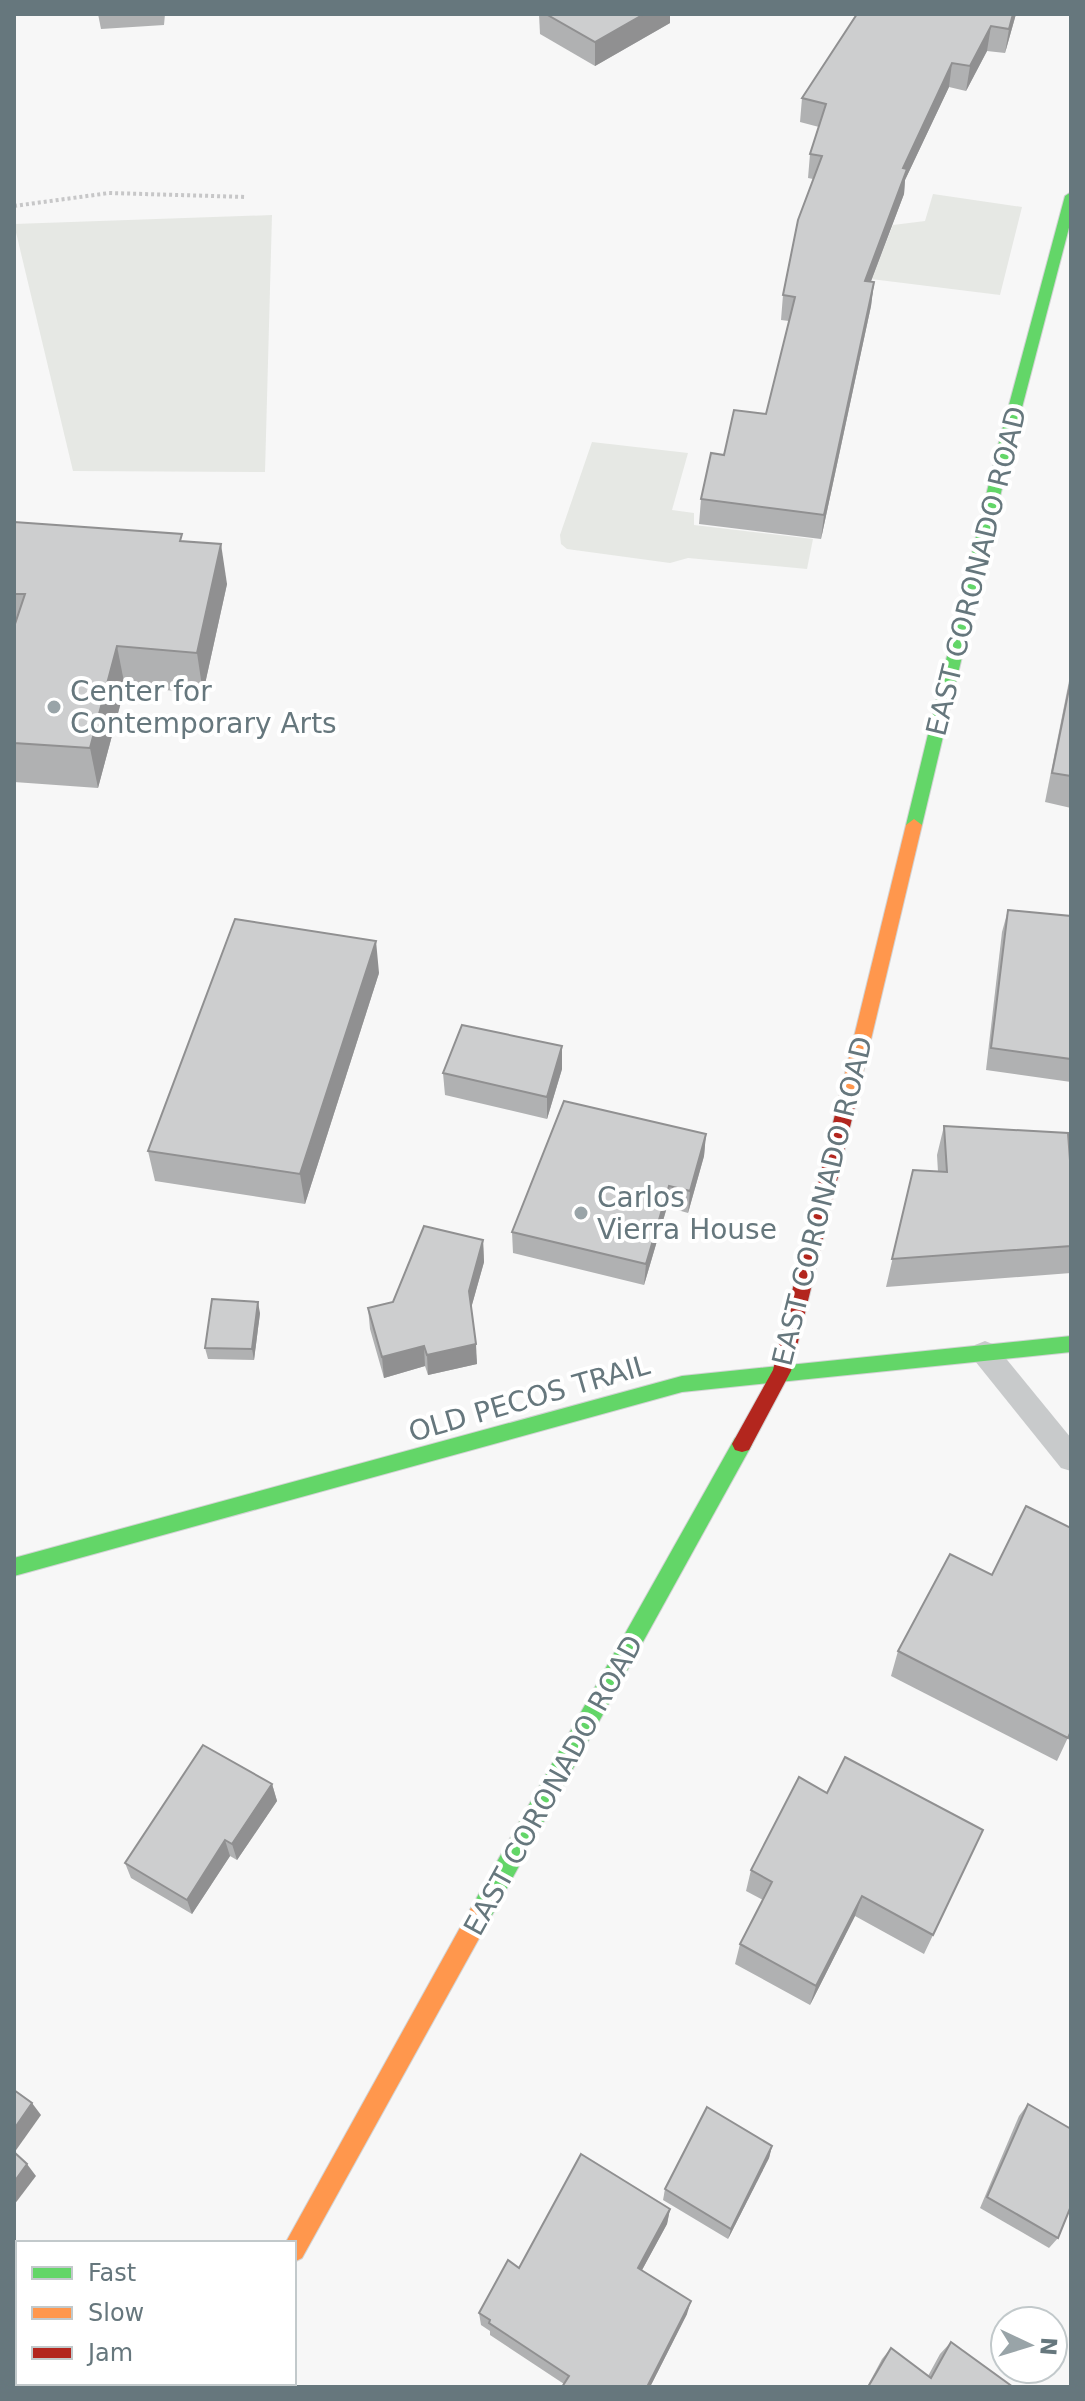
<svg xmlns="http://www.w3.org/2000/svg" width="1085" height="2401" viewBox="0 0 1085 2401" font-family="'DejaVu Sans',sans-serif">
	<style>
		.green { fill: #e6e8e4 }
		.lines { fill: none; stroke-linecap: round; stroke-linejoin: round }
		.fast-casing { stroke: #d2d3d4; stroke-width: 2 }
		.slow-casing { stroke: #d2d3d4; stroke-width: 2 }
		.jam-casing { stroke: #d2d3d4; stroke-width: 2 }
		.path { stroke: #c7c7c8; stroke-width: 4; stroke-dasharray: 3 3; stroke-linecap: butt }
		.lane { fill: #c8cacb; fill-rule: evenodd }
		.street { fill: #c8cacb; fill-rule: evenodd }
		.fast { fill: #63d668; fill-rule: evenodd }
		.slow { fill: #ff974d; fill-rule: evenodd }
		.jam { fill: #b3261e; fill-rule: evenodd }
		.wall { fill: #b0b1b2 }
		.shaded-wall { fill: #909091 }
		.building { fill: #cdcecf; stroke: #909091; stroke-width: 2 }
		.poi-dot { fill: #99a4a8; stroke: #fff; stroke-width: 3 }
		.labels { text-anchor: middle; stroke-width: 8; stroke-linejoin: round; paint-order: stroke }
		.street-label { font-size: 28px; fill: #66777d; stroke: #fff }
		.poi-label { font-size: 28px; fill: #66777d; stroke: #fff; text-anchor: start }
	</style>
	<rect width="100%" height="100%" fill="#f7f7f7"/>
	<g class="green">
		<polygon points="933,194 1022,207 1000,295 871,279 893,225 925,221"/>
		<polygon points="272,215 265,472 73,471 14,224"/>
		<polygon points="592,442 688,453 672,510 694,513 694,525 813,539 807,569 688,558 670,563 567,549 561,544 560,535"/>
	</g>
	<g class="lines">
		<g class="fast-casing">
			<g id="fast">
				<polygon points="1071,192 1071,220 1013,442 922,825 914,831 906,825 999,442 1065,196"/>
				<polygon points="1071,1336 1071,1352 682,1392 14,1576 14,1558 682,1376"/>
				<polygon points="742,1436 749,1438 752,1444 749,1450 487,1924 479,1927 471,1924 468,1916 471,1908 735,1438"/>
			</g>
		</g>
		<g class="slow-casing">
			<g id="slow">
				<polygon points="914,819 922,825 857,1098 848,1105 839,1098 906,825"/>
				<polygon points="479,1905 487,1908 490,1916 487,1924 302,2258 294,2262 294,2243 286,2242 471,1908"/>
			</g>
		</g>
		<g class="jam-casing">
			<polygon id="jam" points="848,1091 857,1098 791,1371 749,1450 742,1452 735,1450 732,1444 773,1370 839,1098"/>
		</g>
		<polyline class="path" points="14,206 109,193 247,197"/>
		<polygon class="lane" points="985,1341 995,1345 1071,1438 1071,1471 1061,1468 975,1361 971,1353 975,1345"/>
		<polygon class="street" points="189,2383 249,2383 247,2387 187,2387"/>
		<use href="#fast" class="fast"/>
		<use href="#slow" class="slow"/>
		<use href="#jam" class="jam"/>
	</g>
	<g class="wall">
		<polygon points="98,14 165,14 164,25 101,29"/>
		<polygon points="539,14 670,14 670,23 595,66 540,34"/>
		<polygon points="857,14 1016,14 1005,53 987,51 966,91 949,87 905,180 904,194 871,281 874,282 871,306 821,539 699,524 701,499 724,455 766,414 789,321 781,320 783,295 813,179 808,178 810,154 819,127 800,122 802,98"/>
		<polygon points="14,522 183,541 227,584 203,693 125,687 98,788 14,782"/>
		<polygon points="1071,671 1071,808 1045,802"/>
		<polygon points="1008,910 1071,916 1071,1082 986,1070 1002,932"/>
		<polygon points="379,973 305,1204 155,1181 148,1151"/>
		<polygon points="562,1046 562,1069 547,1119 445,1095 443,1073"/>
		<polygon points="944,1126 1071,1174 1071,1273 886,1287 913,1170 938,1172 937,1155"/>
		<polygon points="706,1134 704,1156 688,1213 667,1207 644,1285 513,1253 512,1232"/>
		<polygon points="483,1240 484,1262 471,1308 477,1364 428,1375 425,1366 384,1378 370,1329 368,1308 393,1302"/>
		<polygon points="260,1313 254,1360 208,1359 205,1348"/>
		<polygon points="992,1575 1071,1731 1057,1761 891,1676 898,1651"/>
		<polygon points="272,1784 277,1801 237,1860 230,1856 192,1914 131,1878 125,1863"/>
		<polygon points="827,1793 983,1830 924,1954 855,1916 810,2005 735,1964 740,1944 763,1900 746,1891 751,1870"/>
		<polygon points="1028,2104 1058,2238 1049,2248 980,2208 1019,2116"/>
		<polygon points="772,2146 769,2158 728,2239 663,2200 665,2189"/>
		<polygon points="670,2209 667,2224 642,2270 687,2314 650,2387 562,2387 564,2384 490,2335 490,2331 481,2325 479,2313 519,2268"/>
		<polygon points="951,2342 1013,2387 867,2387 882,2359 891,2348 928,2376 940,2354"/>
	</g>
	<g class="shaded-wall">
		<polygon points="644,14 670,14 670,23 595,66 595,42"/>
		<polygon points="1013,14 1016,14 1005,53 1009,29"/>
		<polygon points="991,26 987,51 966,91 970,66"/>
		<polygon points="952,63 949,87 905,180 904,194 862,305 865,281 903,168"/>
		<polygon points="874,282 871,306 821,539 824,515"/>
		<polygon points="221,544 227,584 203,693 197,653"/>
		<polygon points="117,646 125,687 98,788 90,748"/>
		<polygon points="376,941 379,973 305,1204 300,1174"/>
		<polygon points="562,1046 562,1069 547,1119 547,1097"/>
		<polygon points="706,1134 704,1156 688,1213 690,1191"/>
		<polygon points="669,1186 667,1207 644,1285 646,1264"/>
		<polygon points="483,1240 484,1262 470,1312 469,1291"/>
		<polygon points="258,1302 260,1313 254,1360 252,1349"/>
		<polygon points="476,1344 477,1364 428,1375 427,1355"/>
		<polygon points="424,1346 425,1366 384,1378 382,1357"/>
		<polygon points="272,1784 277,1801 237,1860 232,1844"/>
		<polygon points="225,1840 230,1856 192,1914 187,1900"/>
		<polygon points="862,1896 855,1916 810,2005 816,1986"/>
		<polygon points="32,2103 41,2115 14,2153 14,2129"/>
		<polygon points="772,2146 769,2158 728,2239 731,2229"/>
		<polygon points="27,2164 36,2176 14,2205 14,2182"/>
		<polygon points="670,2209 667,2224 636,2281 638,2268"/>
		<polygon points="691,2301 687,2314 650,2387 647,2387"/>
	</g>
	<g class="building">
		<polygon points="546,14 644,14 595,42"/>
		<polygon points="857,14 1013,14 1009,29 991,26 970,66 952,63 903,168 907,169 865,281 874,282 824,515 701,499 711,453 724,455 734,410 766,414 795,297 783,295 798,220 822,156 810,154 826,104 802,98"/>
		<polygon points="14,522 182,534 180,541 221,544 197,653 117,646 90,748 14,743 14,627 25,594 14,594"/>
		<polygon points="1071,679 1071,776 1052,773"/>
		<polygon points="1008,910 1071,916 1071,1059 991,1048"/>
		<polygon points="235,919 376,941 300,1174 148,1151"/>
		<polygon points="462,1025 562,1046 547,1097 443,1073"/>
		<polygon points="564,1101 706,1134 690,1191 669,1186 646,1264 512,1232"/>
		<polygon points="944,1126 1068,1133 1071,1174 1071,1246 892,1259 913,1170 947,1172"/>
		<polygon points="424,1226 483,1240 469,1291 476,1344 427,1355 424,1346 382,1357 368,1308 393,1302"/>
		<polygon points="212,1299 258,1302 252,1349 205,1348"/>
		<polygon points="1026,1506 1071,1528 1071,1731 1068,1738 898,1651 950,1554 992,1575"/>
		<polygon points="203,1745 272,1784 232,1844 225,1840 187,1900 125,1863"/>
		<polygon points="845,1757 983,1830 933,1935 862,1896 816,1986 740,1944 772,1882 751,1870 799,1777 827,1793"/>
		<polygon points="14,2090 32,2103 14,2129"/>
		<polygon points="1028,2104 1071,2129 1071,2206 1058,2238 987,2197"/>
		<polygon points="707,2107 772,2146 731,2229 665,2189"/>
		<polygon points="14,2152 27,2164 14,2182"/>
		<polygon points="581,2154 670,2209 638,2268 691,2301 647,2387 562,2387 569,2376 489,2323 490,2320 479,2313 508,2260 519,2268"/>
		<polygon points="951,2342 1013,2387 868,2387 891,2348 931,2378"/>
	</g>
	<g class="poi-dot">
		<circle cx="54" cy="707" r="8"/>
		<circle cx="581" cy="1213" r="8"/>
	</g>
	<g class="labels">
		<g class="street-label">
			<text transform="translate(976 571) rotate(-76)" y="10">EAST CORONADO ROAD</text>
			<text transform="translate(822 1201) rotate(-76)" y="10">EAST CORONADO ROAD</text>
			<text transform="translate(529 1398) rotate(-16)" y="10">OLD PECOS TRAIL</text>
			<text transform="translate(553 1785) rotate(-61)" y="10">EAST CORONADO ROAD</text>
		</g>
		<g class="poi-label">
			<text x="70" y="701">Center for<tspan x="70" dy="32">Contemporary Arts</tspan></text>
			<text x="597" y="1207">Carlos<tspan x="597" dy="32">Vierra House</tspan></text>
		</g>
	</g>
	<rect width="1085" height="2401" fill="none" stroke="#66777d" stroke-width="32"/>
	<rect x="16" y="2241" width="280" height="144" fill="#ffffff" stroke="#c2c9cb" stroke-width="2"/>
	<rect x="32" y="2267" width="40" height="12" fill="#63d668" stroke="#c2c9cb" stroke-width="2"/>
	<text x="88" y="2281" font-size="24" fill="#66777d">Fast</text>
	<rect x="32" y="2307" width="40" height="12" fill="#ff974d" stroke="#c2c9cb" stroke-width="2"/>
	<text x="88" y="2321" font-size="24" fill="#66777d">Slow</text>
	<rect x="32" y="2347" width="40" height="12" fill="#b3261e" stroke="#c2c9cb" stroke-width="2"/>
	<text x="88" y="2361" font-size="24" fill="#66777d">Jam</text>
	<g transform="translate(1029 2345) rotate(94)"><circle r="38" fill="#ffffff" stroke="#c2c9cb" stroke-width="2"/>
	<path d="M0-6L14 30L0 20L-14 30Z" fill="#99a4a8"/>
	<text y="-12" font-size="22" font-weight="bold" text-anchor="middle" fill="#66777d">N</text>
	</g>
</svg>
